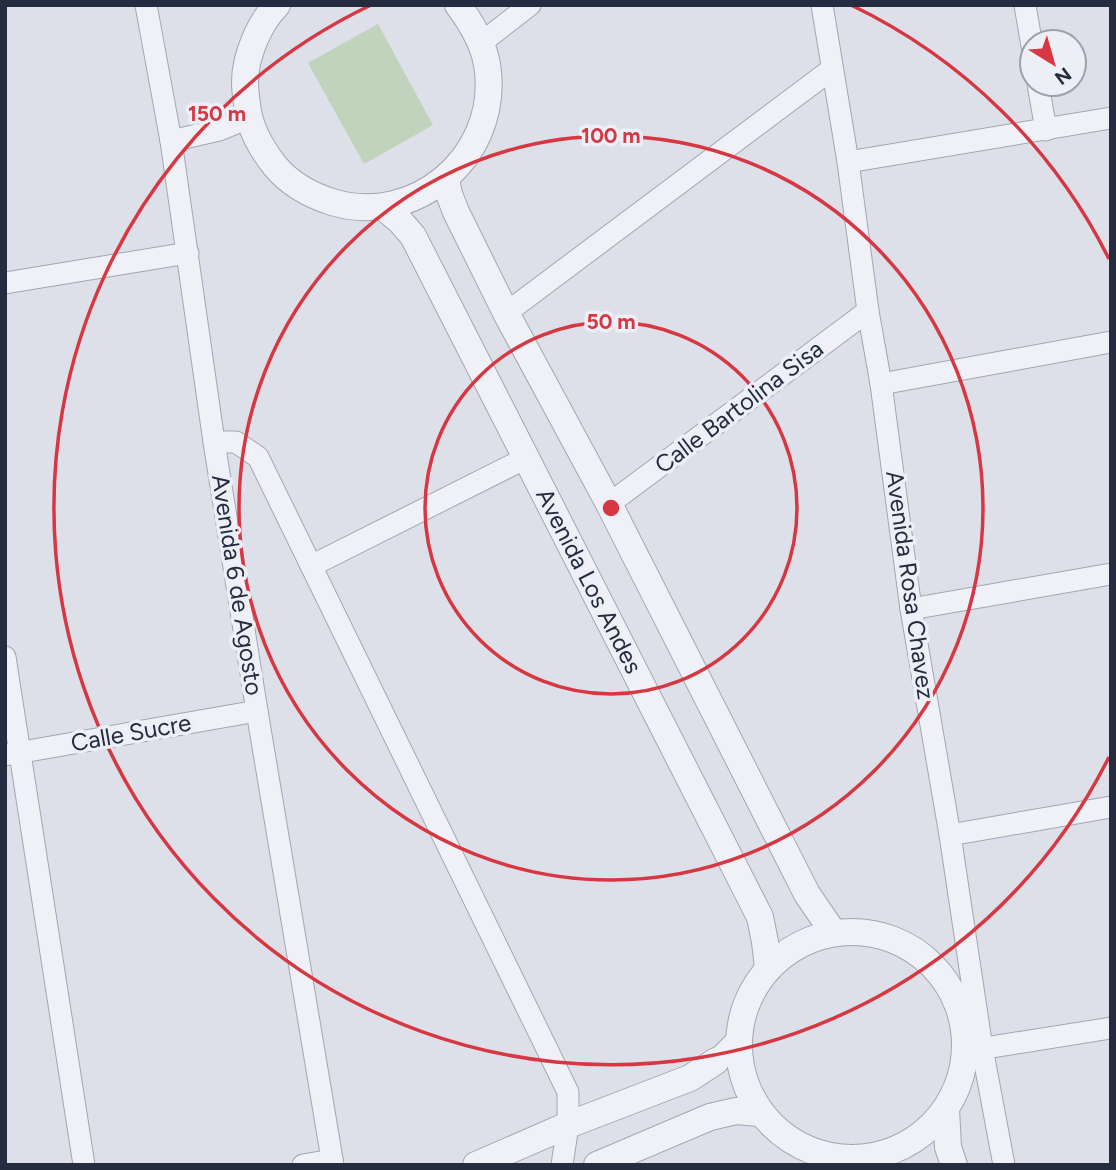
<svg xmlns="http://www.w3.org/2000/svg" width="1116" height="1170" viewBox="0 0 1116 1170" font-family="Figtree,sans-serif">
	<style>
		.green { fill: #c1d2bd }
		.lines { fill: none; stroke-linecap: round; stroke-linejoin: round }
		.minor-casing { stroke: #a2a6b2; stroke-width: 23 }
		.tertiary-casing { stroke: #a2a6b2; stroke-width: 28 }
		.minor { stroke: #f0f1f6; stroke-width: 21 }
		.tertiary { stroke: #f0f1f6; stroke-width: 26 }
		.ring { fill: none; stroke: #d73742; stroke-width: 3.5 }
		.labels { text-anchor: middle; stroke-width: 7; stroke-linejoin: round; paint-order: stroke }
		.street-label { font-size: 24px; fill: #252c3f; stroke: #eceff5 }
		.centre { fill: #d73742; stroke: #eceff5; stroke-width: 3.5 }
		.ring-label { font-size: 21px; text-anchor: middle; font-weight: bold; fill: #d73742; stroke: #eceff5; stroke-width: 7; stroke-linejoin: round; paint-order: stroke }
	</style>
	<rect width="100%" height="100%" fill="#dde0e8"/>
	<polygon class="green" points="378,24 433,125 364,164 308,63"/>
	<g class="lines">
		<g class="minor-casing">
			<g id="minor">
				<polyline points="146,5 171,141 214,442 257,711 333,1165"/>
				<polyline points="822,5 848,162 868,311 881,384 911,609 950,835 982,1048 1004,1165"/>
				<polyline points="1025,5 1032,46"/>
				<polyline points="481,43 530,5"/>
				<polyline points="1038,84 1046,130"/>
				<polyline points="171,141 219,130 248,118"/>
				<polyline points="848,162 1111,118"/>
				<polyline points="5,283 188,253"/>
				<polyline points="506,313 832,69"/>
				<polyline points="881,384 1111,342"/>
				<polyline points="214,442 236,442 258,457 568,1092 568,1125 562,1165"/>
				<polyline points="609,504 868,311"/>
				<polyline points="311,566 526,458"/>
				<polyline points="911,609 1111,574"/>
				<polyline points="5,657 84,1165"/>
				<polyline points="5,755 257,711"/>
				<polyline points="950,835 1111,807"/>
				<polyline points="966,1051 1111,1028"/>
				<polyline points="716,1061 738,1039"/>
				<polyline points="303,1165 332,1160"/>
			</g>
		</g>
		<g class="tertiary-casing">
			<g id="tertiary">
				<path d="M277,5C259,23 245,57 245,82C245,89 246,97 247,104C249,127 260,147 275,166C290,184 310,195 332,202C414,227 497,158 488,72C486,47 473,25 458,5"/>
				<polyline points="446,179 449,194 456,212 506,313 609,504 807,894 833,932"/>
				<polyline points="383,207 400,221 413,236 760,917 765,942 768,968"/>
				<circle cx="852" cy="1045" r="113"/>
				<polyline points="946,1109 948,1147 954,1165"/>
				<polyline points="476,1165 568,1125 690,1078 716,1061"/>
				<polyline points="597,1165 710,1117 736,1111 759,1113"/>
			</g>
		</g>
		<use href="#minor" class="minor"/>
		<use href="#tertiary" class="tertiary"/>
	</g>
	<g class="ring">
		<circle cx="611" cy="508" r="186"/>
		<circle cx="611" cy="508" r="372"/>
		<path d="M1109 757A557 557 0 1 1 371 5M851 5A557 557 0 0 1 1109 259"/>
	</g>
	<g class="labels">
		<g class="street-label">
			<text transform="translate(739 407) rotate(-37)" y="8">Calle Bartolina Sisa</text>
			<text transform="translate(589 581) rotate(63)" y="8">Avenida Los Andes</text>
			<text transform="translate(237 585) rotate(81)" y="8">Avenida 6 de Agosto</text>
			<text transform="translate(910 585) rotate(82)" y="8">Avenida Rosa Chavez</text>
			<text transform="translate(131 733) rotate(-10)" y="8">Calle Sucre</text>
		</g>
	</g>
	<circle cx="611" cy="508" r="10" class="centre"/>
	<g class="ring-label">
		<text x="217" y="121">150 m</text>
		<text x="611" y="143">100 m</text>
		<text x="611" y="329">50 m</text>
	</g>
	<rect width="1116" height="1170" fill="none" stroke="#252c3f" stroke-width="14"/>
	<g transform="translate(1053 63) rotate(143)"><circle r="33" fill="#eceff5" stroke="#9ca1ac" stroke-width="2"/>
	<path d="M0-5L12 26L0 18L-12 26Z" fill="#d73742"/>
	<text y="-10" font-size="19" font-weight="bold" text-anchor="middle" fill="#252c3f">N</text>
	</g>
</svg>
